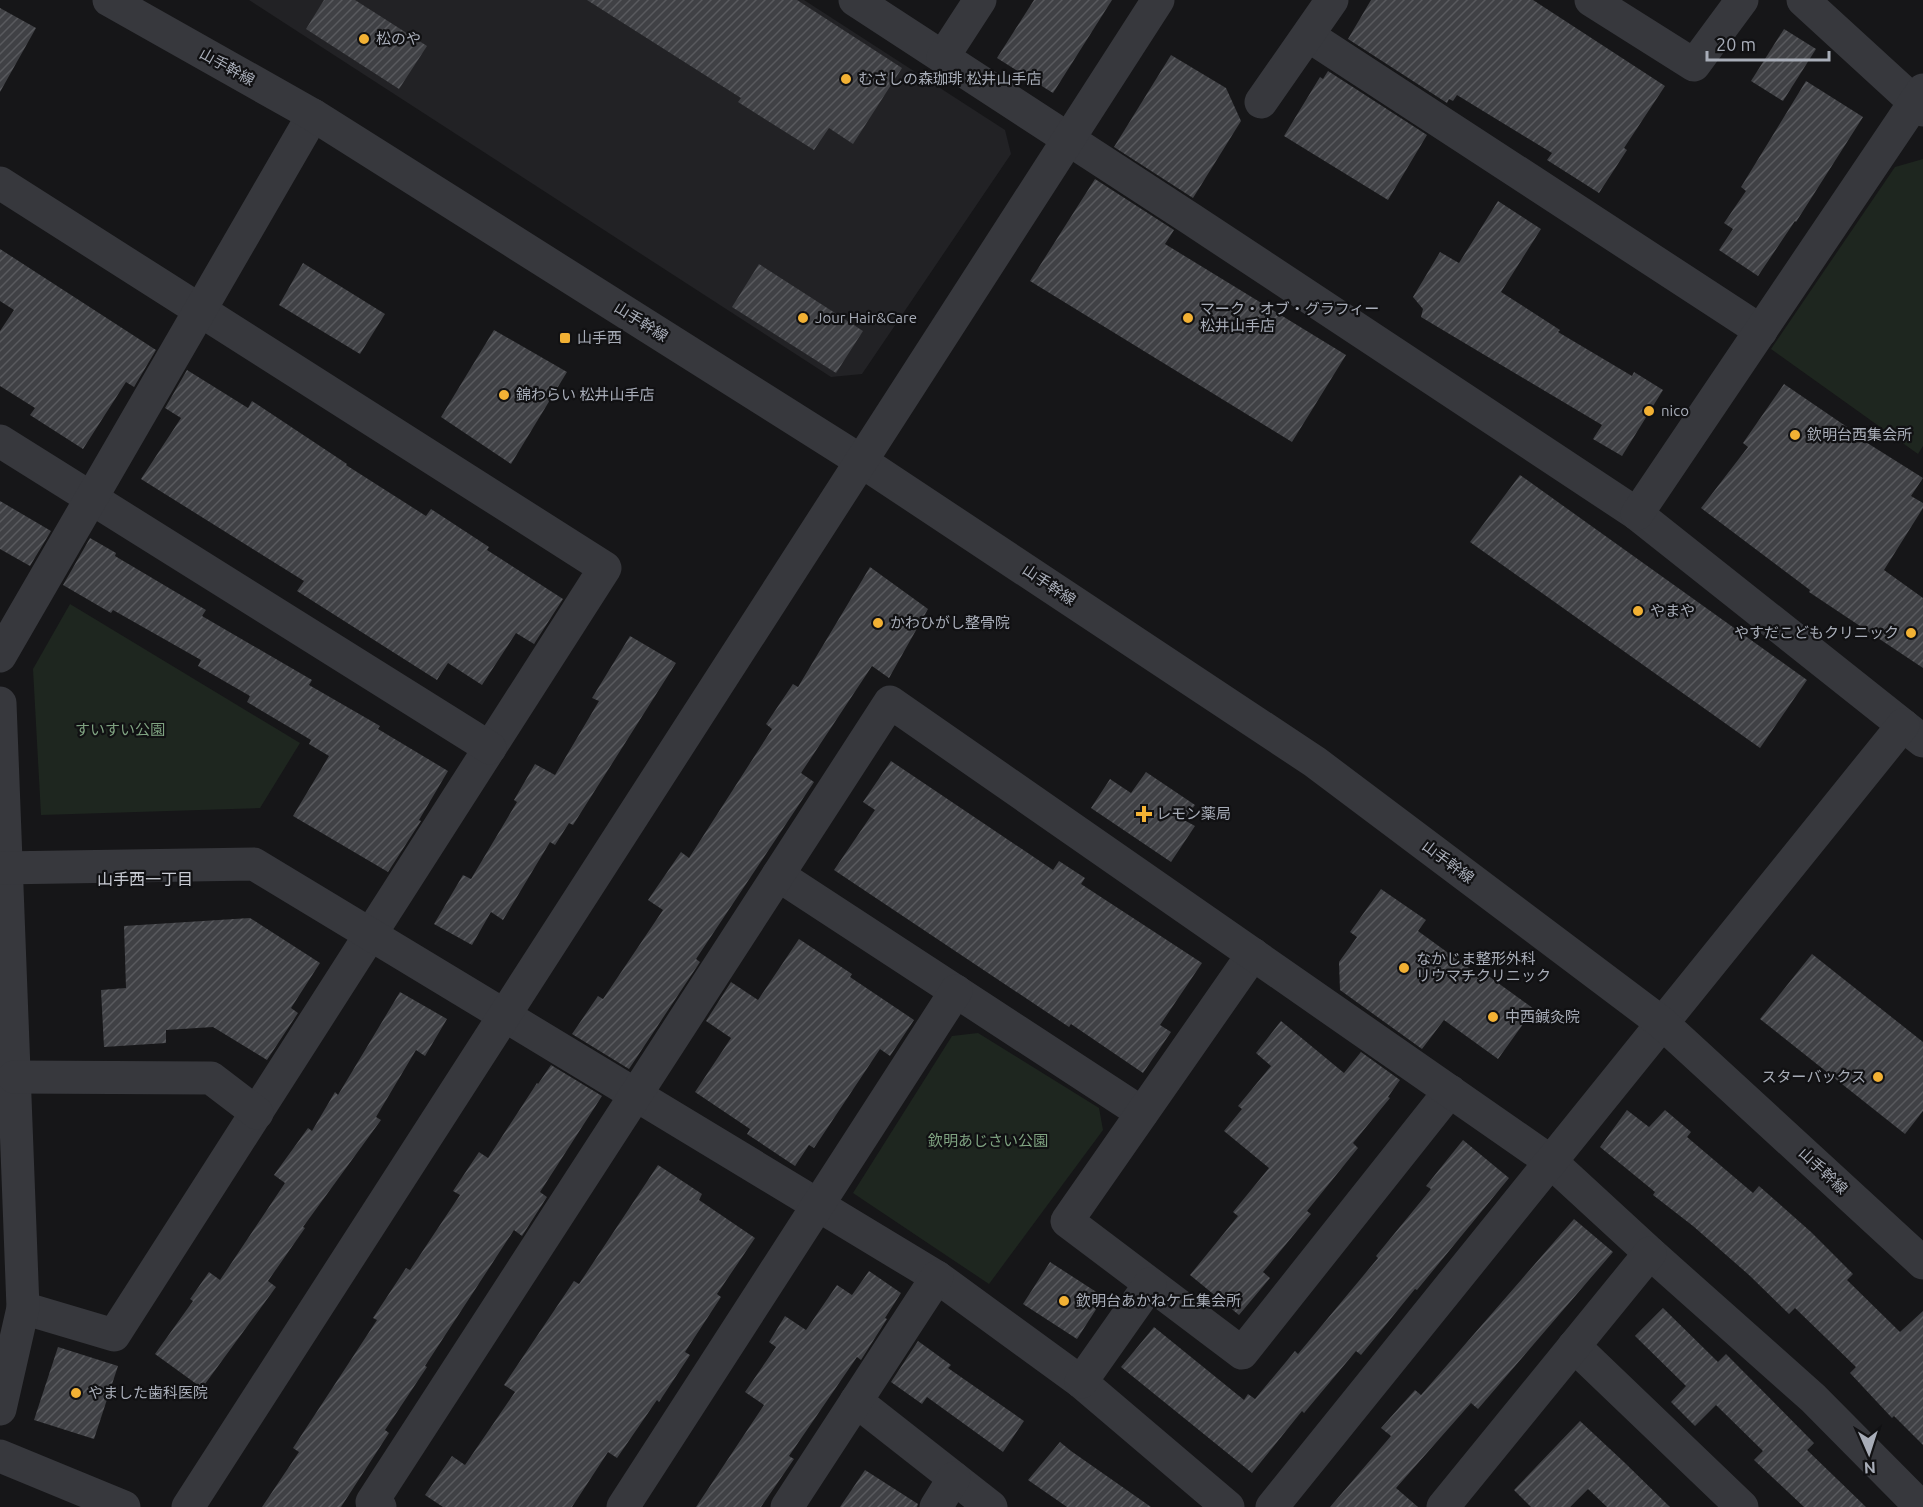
<svg xmlns="http://www.w3.org/2000/svg" width="1923" height="1507" viewBox="0 0 1923 1507" font-family="Ubuntu,'Noto Sans JP',sans-serif">
	<style>
		.built { fill: #222225 }
		.park { fill: #1e261f }
		.building { fill: url(#building-hatch) }
		.lines { fill: none; stroke-linecap: round; stroke-linejoin: round }
		.minor { stroke: #37383d; stroke-width: 33 }
		.tertiary { stroke: #37383d; stroke-width: 33 }
		.poi-dot { fill: #f2b134; stroke: #111113; stroke-width: 2 }
		.labels { text-anchor: middle; stroke-width: 4.5; stroke-linejoin: round; paint-order: stroke }
		.poi-label { font-size: 15px; fill: #a8adb8; stroke: #111113; text-anchor: start }
		.street-label { font-size: 15px; fill: #a8adb8; stroke: #111113 }
		.park-label { font-size: 15px; fill: #7fa381; stroke: #111113 }
		.neighbourhood-label { font-size: 16px; fill: #c9ccd4; stroke: #111113 }
	</style>
	<defs>
		<pattern id="building-hatch" width="6" height="6" patternUnits="userSpaceOnUse" patternTransform="scale(1.5)"><rect width="6" height="6" fill="#404145"/><path d="M-1 1l2-2M0 6l6-6M5 7l2-2" fill="none" stroke="#595a5e"/></pattern>
	</defs>
	<rect width="100%" height="100%" fill="#161618"/>
	<polygon class="built" points="249,0 804,0 1005,130 1011,154 862,374 831,377"/>
	<g class="park">
		<polygon points="1923,159 1923,446 1918,454 1771,349 1895,167"/>
		<polygon points="70,604 300,743 260,808 41,815 33,669"/>
		<polygon points="978,1033 1099,1108 1103,1130 989,1284 853,1193 952,1036"/>
	</g>
	<g class="building">
		<polygon points="324,0 355,0 427,46 399,89 306,29"/>
		<polygon points="587,0 797,0 902,68 853,144 829,128 814,150 738,102 741,98"/>
		<polygon points="1034,0 1112,0 1053,93 997,58"/>
		<polygon points="1371,0 1533,0 1665,86 1624,148 1627,150 1599,193 1547,160 1552,153 1457,95 1453,101 1449,99 1447,103 1348,39"/>
		<polygon points="0,8 36,28 0,92"/>
		<polygon points="1784,29 1816,49 1783,101 1751,81"/>
		<polygon points="1171,55 1226,88 1241,121 1193,198 1114,147"/>
		<polygon points="1328,71 1427,135 1388,200 1284,136 1320,77 1323,79"/>
		<polygon points="1806,81 1863,117 1796,222 1795,221 1758,276 1719,250 1733,229 1724,223 1746,191 1741,187"/>
		<polygon points="1095,179 1174,230 1165,244 1346,355 1292,442 1030,281"/>
		<polygon points="1498,201 1541,229 1501,292 1560,330 1558,332 1632,376 1634,372 1663,390 1622,456 1593,439 1602,425 1421,317 1423,309 1413,297 1440,252 1459,263"/>
		<polygon points="0,249 156,350 134,387 126,382 83,449 30,415 35,408 0,386 0,331 14,310 0,301"/>
		<polygon points="303,263 385,314 360,354 279,305"/>
		<polygon points="759,264 863,331 836,373 732,307"/>
		<polygon points="494,330 567,372 511,464 441,417"/>
		<polygon points="187,370 248,408 252,401 347,464 346,465 426,516 431,509 489,547 487,550 563,599 534,644 516,633 482,685 448,663 437,680 297,591 304,581 141,479 181,418 165,408"/>
		<polygon points="1784,384 1847,427 1845,429 1923,478 1911,496 1923,503 1923,508 1884,570 1923,598 1923,668 1809,592 1810,590 1701,508 1748,447 1743,443"/>
		<polygon points="1520,475 1807,680 1760,748 1470,542"/>
		<polygon points="0,501 51,531 30,566 0,549"/>
		<polygon points="90,538 116,553 115,556 206,610 202,616 312,680 309,685 380,726 378,729 448,771 419,820 421,821 388,872 293,816 329,756 309,744 311,740 247,702 250,696 198,666 201,660 113,610 111,613 63,585"/>
		<polygon points="870,567 928,609 889,678 872,666 801,773 814,782 696,959 700,962 629,1069 572,1034 598,996 603,999 663,910 648,900 681,852 689,858 772,729 766,724 793,684 798,687"/>
		<polygon points="630,636 676,663 573,825 569,823 555,845 550,842 503,920 491,912 472,945 434,924 463,875 471,879 517,802 514,800 535,764 555,775 599,701 592,698"/>
		<polygon points="891,761 1053,870 1059,861 1085,878 1081,884 1202,963 1160,1025 1171,1032 1143,1073 1071,1024 1069,1027 834,870 875,810 863,802"/>
		<polygon points="1146,772 1195,805 1184,820 1195,826 1171,862 1091,808 1110,779 1131,793"/>
		<polygon points="1381,889 1426,920 1418,931 1484,979 1487,975 1534,1009 1498,1059 1444,1020 1422,1049 1340,990 1339,962 1357,937 1350,932"/>
		<polygon points="250,918 320,963 291,1008 298,1013 267,1060 213,1027 166,1030 166,1043 104,1047 101,990 126,988 124,926"/>
		<polygon points="799,939 852,974 850,977 914,1020 890,1056 880,1049 814,1148 809,1145 795,1166 747,1134 750,1129 695,1092 731,1038 706,1021 731,982 758,1000"/>
		<polygon points="1812,954 1923,1042 1923,1111 1905,1134 1760,1019"/>
		<polygon points="400,992 447,1019 425,1056 416,1050 376,1117 381,1120 303,1227 305,1228 268,1281 276,1287 202,1388 155,1354 193,1301 190,1299 209,1272 220,1280 285,1183 274,1175 308,1128 312,1131 335,1092 338,1095"/>
		<polygon points="1281,1021 1344,1073 1361,1052 1400,1080 1388,1097 1390,1098 1353,1143 1358,1148 1307,1211 1311,1214 1263,1272 1270,1278 1239,1315 1190,1275 1238,1216 1233,1212 1269,1168 1224,1131 1242,1109 1238,1106 1271,1066 1256,1053"/>
		<polygon points="551,1065 602,1096 540,1192 547,1197 522,1236 514,1230 425,1366 427,1367 385,1430 389,1433 341,1507 262,1507 299,1452 293,1448 377,1320 373,1318 406,1268 410,1270 460,1195 453,1191 479,1152 488,1158 537,1083 538,1084"/>
		<polygon points="1627,1110 1649,1127 1665,1110 1691,1132 1687,1137 1753,1193 1759,1186 1811,1232 1853,1274 1847,1280 1900,1332 1923,1311 1923,1445 1894,1416 1892,1418 1850,1373 1856,1367 1795,1308 1789,1314 1749,1275 1693,1226 1653,1195 1655,1192 1600,1147"/>
		<polygon points="1463,1140 1509,1178 1417,1290 1415,1289 1361,1355 1356,1351 1304,1413 1302,1411 1252,1473 1121,1367 1154,1327 1244,1400 1248,1394 1255,1399 1295,1351 1298,1354 1378,1258 1376,1256 1431,1189 1426,1186"/>
		<polygon points="658,1165 702,1194 699,1200 755,1238 717,1294 721,1297 685,1352 690,1355 659,1402 657,1400 617,1458 608,1452 572,1507 443,1507 425,1495 452,1456 465,1465 515,1392 504,1385 574,1281 579,1284"/>
		<polygon points="1574,1219 1613,1252 1478,1409 1471,1403 1396,1488 1418,1507 1330,1507 1391,1436 1381,1428 1415,1390 1421,1395"/>
		<polygon points="1050,1262 1104,1297 1077,1339 1023,1304"/>
		<polygon points="869,1271 901,1293 885,1318 887,1319 861,1360 857,1357 789,1456 794,1459 761,1507 696,1507 764,1405 745,1392 776,1347 769,1342 785,1316 806,1330 837,1285 852,1295"/>
		<polygon points="1663,1308 1718,1362 1726,1354 1814,1443 1807,1450 1866,1507 1804,1507 1754,1460 1763,1451 1716,1405 1695,1426 1671,1402 1686,1386 1635,1336"/>
		<polygon points="918,1341 951,1365 948,1368 1024,1421 1003,1452 927,1397 922,1404 891,1382"/>
		<polygon points="58,1347 118,1366 94,1439 34,1420"/>
		<polygon points="1580,1421 1625,1463 1670,1507 1607,1507 1588,1489 1570,1507 1531,1507 1514,1490"/>
		<polygon points="1060,1442 1071,1451 1151,1507 1067,1507 1028,1480"/>
		<polygon points="865,1470 918,1504 917,1507 840,1507"/>
	</g>
	<g class="lines">
		<g class="minor">
			<polyline points="855,0 1191,219 1637,514 1923,741"/>
			<polyline points="1591,0 1694,65 1742,0"/>
			<polyline points="1803,0 1923,110"/>
			<polyline points="1309,36 1761,331"/>
			<polyline points="943,57 980,0"/>
			<polyline points="1261,102 1332,0"/>
			<polyline points="0,183 605,568 114,1335 23,1308"/>
			<polyline points="0,441 490,748"/>
			<polyline points="1637,514 1923,90"/>
			<polyline points="0,656 313,115"/>
			<polyline points="0,703 23,1308 0,1409"/>
			<polyline points="0,868 254,864 937,1277 1081,1382 1228,1507"/>
			<polyline points="778,875 1142,1113"/>
			<polyline points="1253,954 1067,1221 1242,1353 1450,1091"/>
			<polyline points="14,1077 211,1078 257,1113"/>
			<polyline points="1574,1346 1742,1507"/>
			<polyline points="1081,1382 1150,1284"/>
			<polyline points="856,1401 991,1507"/>
			<polyline points="380,1507 372,1502 890,702 1550,1161 1650,1253 1813,1398 1921,1507"/>
			<polyline points="623,1507 956,991"/>
			<polyline points="787,1507 937,1277"/>
			<polyline points="936,1507 954,1478"/>
			<polyline points="1272,1507 1903,725"/>
			<polyline points="1443,1507 1650,1253"/>
		</g>
		<g class="tertiary">
			<polyline points="109,0 313,115 861,461 1315,762 1662,1023 1923,1263"/>
			<polyline points="0,1456 124,1507"/>
			<polyline points="188,1507 1158,0"/>
		</g>
	</g>
	<g class="poi-dot">
		<circle cx="364" cy="39" r="6"/>
		<circle cx="846" cy="79" r="6"/>
		<circle cx="803" cy="318" r="6"/>
		<circle cx="1188" cy="318" r="6"/>
		<rect x="559" y="332" width="12" height="12" rx="3"/>
		<circle cx="504" cy="395" r="6"/>
		<circle cx="1649" cy="411" r="6"/>
		<circle cx="1795" cy="435" r="6"/>
		<circle cx="1638" cy="611" r="6"/>
		<circle cx="878" cy="623" r="6"/>
		<circle cx="1911" cy="633" r="6"/>
		<path d="M1141 805h6v6h6v6h-6v6h-6v-6h-6v-6h6z"/>
		<circle cx="1404" cy="968" r="6"/>
		<circle cx="1493" cy="1017" r="6"/>
		<circle cx="1878" cy="1077" r="6"/>
		<circle cx="1064" cy="1301" r="6"/>
		<circle cx="76" cy="1393" r="6"/>
	</g>
	<g class="labels">
		<g class="poi-label">
			<text x="376" y="44">松のや</text>
			<text x="858" y="84">むさしの森珈琲 松井山手店</text>
			<text x="1200" y="314">マーク・オブ・グラフィー<tspan x="1200" dy="17">松井山手店</tspan></text>
			<text x="815" y="323">Jour Hair&amp;Care</text>
			<text x="577" y="343">山手西</text>
			<text x="516" y="400">錦わらい 松井山手店</text>
			<text x="1661" y="416">nico</text>
			<text x="1807" y="440">欽明台西集会所</text>
			<text x="1650" y="616">やまや</text>
			<text x="890" y="628">かわひがし整骨院</text>
			<text x="1899" y="638" text-anchor="end">やすだこどもクリニック</text>
			<text x="1156" y="819">レモン薬局</text>
			<text x="1416" y="964">なかじま整形外科<tspan x="1416" dy="17">リウマチクリニック</tspan></text>
			<text x="1505" y="1022">中西鍼灸院</text>
			<text x="1866" y="1082" text-anchor="end">スターバックス</text>
			<text x="1076" y="1306">欽明台あかねケ丘集会所</text>
			<text x="88" y="1398">やました歯科医院</text>
		</g>
		<g class="street-label">
			<text transform="translate(227 67) rotate(29)" y="5">山手幹線</text>
			<text transform="translate(641 322) rotate(32)" y="5">山手幹線</text>
			<text transform="translate(1049 585) rotate(34)" y="5">山手幹線</text>
			<text transform="translate(1448 862) rotate(37)" y="5">山手幹線</text>
			<text transform="translate(1823 1171) rotate(43)" y="5">山手幹線</text>
		</g>
		<g class="park-label">
			<text x="120" y="735">すいすい公園</text>
			<text x="988" y="1146">欽明あじさい公園</text>
		</g>
		<g class="neighbourhood-label">
			<text x="145" y="885">山手西一丁目</text>
		</g>
	</g>
	<g transform="translate(1869 1453) rotate(177)" stroke="#111113" stroke-width="4.5" paint-order="stroke">
	<path d="M0-4.5L10 22L0 15L-10 22Z" fill="#a8adb8"/>
	<text y="-9" font-size="16" font-weight="bold" text-anchor="middle" fill="#a8adb8">N</text>
	</g>
	<path d="M1707 51v9h122v-9" fill="none" stroke="#a8adb8" stroke-width="3"/>
	<text x="1716" y="51" font-size="18" fill="#a8adb8" stroke="#111113" stroke-width="4.5" paint-order="stroke">20 m</text>
</svg>
